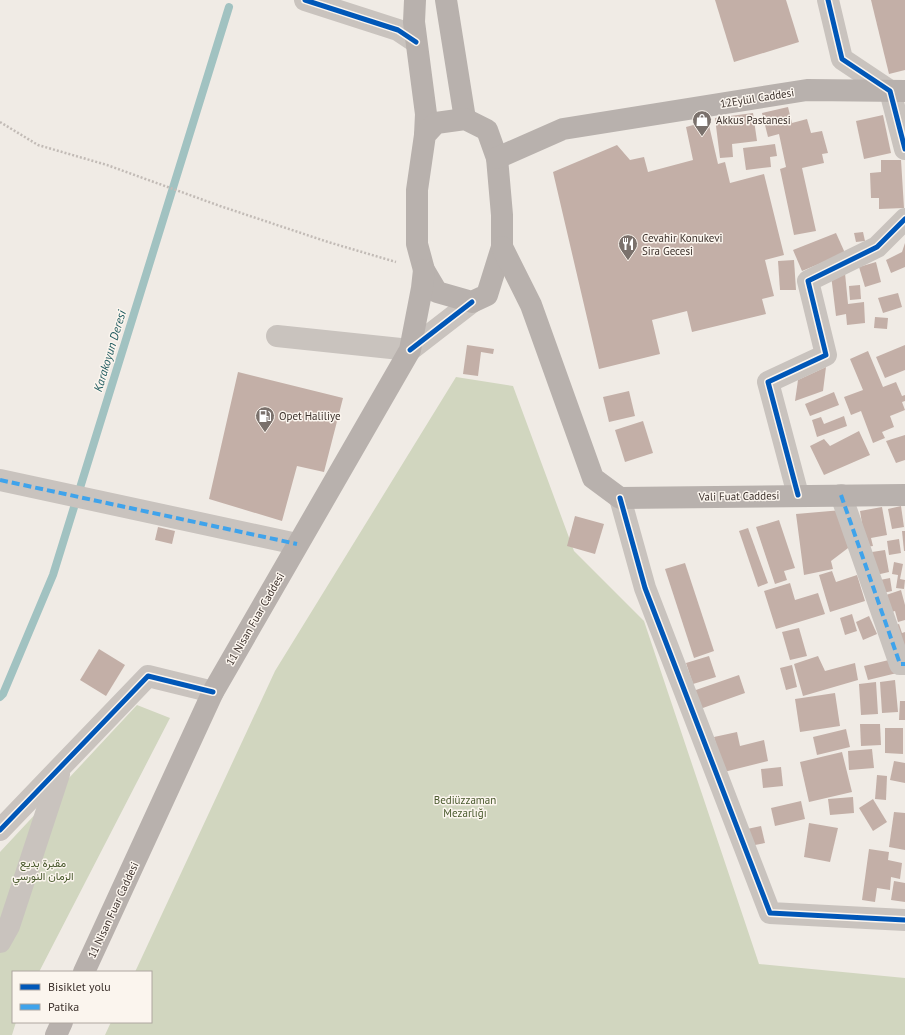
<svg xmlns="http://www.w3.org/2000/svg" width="905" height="1035" viewBox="0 0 905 1035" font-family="'PT Sans',Vazirmatn,sans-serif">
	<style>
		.green { fill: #d1d6bf }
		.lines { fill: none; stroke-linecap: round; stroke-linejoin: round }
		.stream { stroke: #a1c2c1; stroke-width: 8 }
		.building { fill: #c3afa7 }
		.path { stroke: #c2bbb6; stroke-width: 2.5; stroke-dasharray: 2 2; stroke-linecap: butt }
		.minor { stroke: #c9c3be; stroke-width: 22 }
		.major { stroke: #b8b1ad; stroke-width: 22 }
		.quiet { stroke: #3fa3eb; stroke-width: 4; stroke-dasharray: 8 4; stroke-linecap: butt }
		.cycleway-casing { stroke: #fbf5ee; stroke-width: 8 }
		.cycleway { stroke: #0057b8; stroke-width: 5 }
		.labels { text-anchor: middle; stroke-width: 3; stroke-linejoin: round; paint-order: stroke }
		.street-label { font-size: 11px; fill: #3b302b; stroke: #fbf5ee }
		.poi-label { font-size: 11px; fill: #3b302b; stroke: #fbf5ee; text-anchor: start }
		.park-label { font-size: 11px; fill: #4a5a2e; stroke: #fbf5ee }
		.water-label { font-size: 12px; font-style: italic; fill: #1f5a5e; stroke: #fbf5ee }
	</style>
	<rect width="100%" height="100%" fill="#f0ebe5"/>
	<g class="green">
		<polygon points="456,377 513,386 574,551 644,621 759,964 905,978 905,1035 105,1035 111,1022 151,1022 151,972 135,972 275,671"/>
		<polygon points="137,705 170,718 39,972 13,972 13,1022 16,1022 12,1035 0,1035 0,852"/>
	</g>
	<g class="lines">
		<polyline class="stream" points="0,697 3,694 53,575 229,7"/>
	</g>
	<g class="building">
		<polygon points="715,0 786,0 799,42 734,62"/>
		<polygon points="871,0 905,0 905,70 889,74"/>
		<polygon points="788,107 792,123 807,119 811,133 822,131 828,153 822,154 824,163 802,168 816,231 794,235 780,169 786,167 779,134 768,137 762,113"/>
		<polygon points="753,113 757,141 732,144 733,157 720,158 715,118"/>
		<polygon points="883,115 891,153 864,159 856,121"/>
		<polygon points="708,121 718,164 725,162 730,183 764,174 784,255 765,260 774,296 762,299 766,314 692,332 687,311 652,320 660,354 599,369 553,172 617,145 630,160 644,157 648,172 693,160 686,127"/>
		<polygon points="775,144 777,156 770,157 771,167 746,170 743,148"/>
		<polygon points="881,160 901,160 904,208 879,209 879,198 871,198 870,173 881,172"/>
		<polygon points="863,232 865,241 856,242 854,233"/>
		<polygon points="836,233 845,253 802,271 793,250"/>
		<polygon points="905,243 905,267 891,273 886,260 902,252"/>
		<polygon points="794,260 796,290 780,290 778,261"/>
		<polygon points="876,262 881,282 865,287 859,267"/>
		<polygon points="845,273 848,304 864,302 865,323 847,325 846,314 836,316 831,275"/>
		<polygon points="860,285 861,299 850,300 849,286"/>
		<polygon points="898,293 902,307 883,313 878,298"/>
		<polygon points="875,317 888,318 887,329 874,328"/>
		<polygon points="467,345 494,349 493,354 481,352 478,376 463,374"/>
		<polygon points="905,345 905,370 885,378 876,357"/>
		<polygon points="868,351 883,387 896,382 902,396 905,395 905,401 902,402 905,410 890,416 894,427 882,432 885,438 873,443 861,411 851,415 844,397 863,390 850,359"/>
		<polygon points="826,367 823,391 795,401 798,380"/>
		<polygon points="238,372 343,398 324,472 297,466 282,521 209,499"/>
		<polygon points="629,391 635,416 609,422 603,397"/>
		<polygon points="834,392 839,405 810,416 805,404"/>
		<polygon points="844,416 847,426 817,437 812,420 821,417 824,424"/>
		<polygon points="643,421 653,453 625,462 615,430"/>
		<polygon points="859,431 870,455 824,475 810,446 824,439 830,446"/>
		<polygon points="905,435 905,460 896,463 886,441"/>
		<polygon points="901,506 904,527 892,529 888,509"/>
		<polygon points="882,507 887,535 871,538 873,546 866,547 860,511"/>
		<polygon points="842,510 852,545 831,561 833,569 804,575 796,514"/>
		<polygon points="575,516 604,524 595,554 567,546"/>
		<polygon points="779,520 795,568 784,571 787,580 775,584 756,527"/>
		<polygon points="158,527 175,531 172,544 155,540"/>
		<polygon points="748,528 768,583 758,587 739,531"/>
		<polygon points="902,531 905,531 905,551 904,551"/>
		<polygon points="899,539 901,553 889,555 887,541"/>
		<polygon points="885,550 889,572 876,575 872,552"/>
		<polygon points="894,562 903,564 900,579 905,580 904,589 896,588 898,575 892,574"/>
		<polygon points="685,563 714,651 694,658 665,569"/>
		<polygon points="832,571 836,582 857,575 865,601 830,612 819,575"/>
		<polygon points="890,578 892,591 883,593 880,580"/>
		<polygon points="790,583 795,600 818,593 825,614 776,629 764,591"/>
		<polygon points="901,590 905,605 905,620 898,622 895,611 888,613 883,596"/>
		<polygon points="852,614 857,631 845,635 840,618"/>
		<polygon points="869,616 877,634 863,640 856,622"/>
		<polygon points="899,624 902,633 905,632 905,651 892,626"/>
		<polygon points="799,628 807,656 790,660 782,632"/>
		<polygon points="99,649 125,665 106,696 80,680"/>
		<polygon points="709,656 716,677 693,684 686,663"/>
		<polygon points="818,656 825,671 855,663 858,680 803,696 794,664"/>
		<polygon points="893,659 897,673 868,680 864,666"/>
		<polygon points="792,665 797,687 786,690 780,668"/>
		<polygon points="739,675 745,693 700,709 693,691"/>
		<polygon points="895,680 898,712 882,713 880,682"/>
		<polygon points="876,682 878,714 861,715 859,684"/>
		<polygon points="835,693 840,726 800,732 795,699"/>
		<polygon points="900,701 905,701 905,720 899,720"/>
		<polygon points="860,724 880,724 881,745 861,746"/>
		<polygon points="885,728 903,728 903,754 885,753"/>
		<polygon points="846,729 850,747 817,755 813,737"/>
		<polygon points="737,732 740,746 764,740 768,761 724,772 714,737"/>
		<polygon points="872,749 874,768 849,770 848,751"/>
		<polygon points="842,752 852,792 809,802 800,762"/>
		<polygon points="894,761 905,763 905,783 890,780"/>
		<polygon points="781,767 783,786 763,788 761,769"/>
		<polygon points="877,775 887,776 886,800 875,799"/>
		<polygon points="853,797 854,813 830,815 828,799"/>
		<polygon points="873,799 887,822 873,831 859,808"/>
		<polygon points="801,801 805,819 775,826 771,808"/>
		<polygon points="894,812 905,813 905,850 889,847"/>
		<polygon points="809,823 838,828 830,862 804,857"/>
		<polygon points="761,826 765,843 750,846 747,829"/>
		<polygon points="869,849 889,852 888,860 902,863 900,879 891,877 890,890 877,888 875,902 862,900"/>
		<polygon points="894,881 905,883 905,902 891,900"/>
	</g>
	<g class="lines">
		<polyline class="path" points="0,122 38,145 107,165 220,206 328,242 396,262"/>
		<g class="minor">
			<polyline points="305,0 398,30 416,42"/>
			<polyline points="828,0 842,59 890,91 905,149"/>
			<polyline points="277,336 410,350 472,302"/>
			<polyline points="0,480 297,544"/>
			<polyline points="798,495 768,382 826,355 808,281 877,247 905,219"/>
			<polyline points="841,495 900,664 905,664"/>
			<polyline points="620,498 645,588 770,913 905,920"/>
			<polyline points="0,830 148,676 213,692"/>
			<polyline points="0,942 9,926 59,774"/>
		</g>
		<g class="major">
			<polyline points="415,0 414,22 426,114 425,135"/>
			<polyline points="446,0 465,119"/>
			<polygon points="465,119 487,130 497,158 502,215 502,247 487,295 472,302 437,292 424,270 417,244 417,190 425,135 436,123"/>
			<polyline points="497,158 563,129 807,90 905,91"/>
			<polyline points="502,247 531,305 593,478 620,498 905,495"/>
			<polyline points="84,972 213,692 410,350 422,288 424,270"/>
			<polyline points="56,1035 62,1022"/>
		</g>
		<g class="quiet">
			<polyline points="0,480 297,544"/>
			<polyline points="841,495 900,664 905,664"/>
		</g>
		<g class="cycleway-casing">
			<g id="cycleway">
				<polyline points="305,0 398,30 416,42"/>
				<polyline points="828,0 842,59 890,91 905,149"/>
				<polyline points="410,350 472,302"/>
				<polyline points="798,495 768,382 826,355 808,281 877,247 905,219"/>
				<polyline points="620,498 645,588 770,913 905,920"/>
				<polyline points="0,830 148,676 213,692"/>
			</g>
		</g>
		<use href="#cycleway" class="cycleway"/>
	</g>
	<defs>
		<g id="shop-pin" transform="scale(1)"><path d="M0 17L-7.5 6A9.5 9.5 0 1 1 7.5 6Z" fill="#7a716c" stroke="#fbf5ee"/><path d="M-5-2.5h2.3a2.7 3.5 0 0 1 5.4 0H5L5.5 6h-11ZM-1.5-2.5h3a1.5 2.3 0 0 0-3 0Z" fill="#fff"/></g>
		<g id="restaurant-pin" transform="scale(1)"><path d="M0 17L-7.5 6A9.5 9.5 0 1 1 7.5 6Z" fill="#7a716c" stroke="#fbf5ee"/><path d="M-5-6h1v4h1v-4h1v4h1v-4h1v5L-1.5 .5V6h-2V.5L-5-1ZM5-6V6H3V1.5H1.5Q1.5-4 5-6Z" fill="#fff"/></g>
		<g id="fuel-pin" transform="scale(1)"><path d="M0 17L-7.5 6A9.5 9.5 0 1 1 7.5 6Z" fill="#7a716c" stroke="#fbf5ee"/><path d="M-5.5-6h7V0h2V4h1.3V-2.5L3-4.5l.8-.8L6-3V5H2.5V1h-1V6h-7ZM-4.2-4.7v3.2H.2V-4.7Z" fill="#fff"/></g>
	</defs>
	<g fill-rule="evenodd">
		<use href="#shop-pin" x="702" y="120"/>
		<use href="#restaurant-pin" x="628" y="244"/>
		<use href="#fuel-pin" x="265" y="416"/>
	</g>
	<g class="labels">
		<g class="street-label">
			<text transform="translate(757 98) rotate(-9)" y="4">12Eylül Caddesi</text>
			<text transform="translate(739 496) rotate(-1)" y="4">Vali Fuat Caddesi</text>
			<text transform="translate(255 619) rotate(-60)" y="4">11 Nisan Fuar Caddesi</text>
			<text transform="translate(113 910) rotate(-65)" y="4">11 Nisan Fuar Caddesi</text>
		</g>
		<g class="poi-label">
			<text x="716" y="124">Akkus Pastanesi</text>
			<text x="642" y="242">Cevahir Konukevi<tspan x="642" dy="13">Sira Gecesi</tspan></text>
			<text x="279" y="420">Opet Haliliye</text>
		</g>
		<g class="park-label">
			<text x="465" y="804">Bediüzzaman<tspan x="465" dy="13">Mezarlığı</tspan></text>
			<text x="43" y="867">مقبرة بديع<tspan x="43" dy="13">الزمان النورسي</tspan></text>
		</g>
		<g class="water-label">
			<text transform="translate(110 351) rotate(-73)" y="4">Karakoyun Deresi</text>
		</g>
	</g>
	<rect x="12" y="971" width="140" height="52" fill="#fbf5ee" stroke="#aea6a0"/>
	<rect x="20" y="984" width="20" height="6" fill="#0057b8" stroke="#aea6a0"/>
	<text x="48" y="991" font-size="12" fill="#3b302b">Bisiklet yolu</text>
	<rect x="20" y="1004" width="20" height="6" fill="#3fa3eb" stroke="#aea6a0"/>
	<text x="48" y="1011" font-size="12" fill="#3b302b">Patika</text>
</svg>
